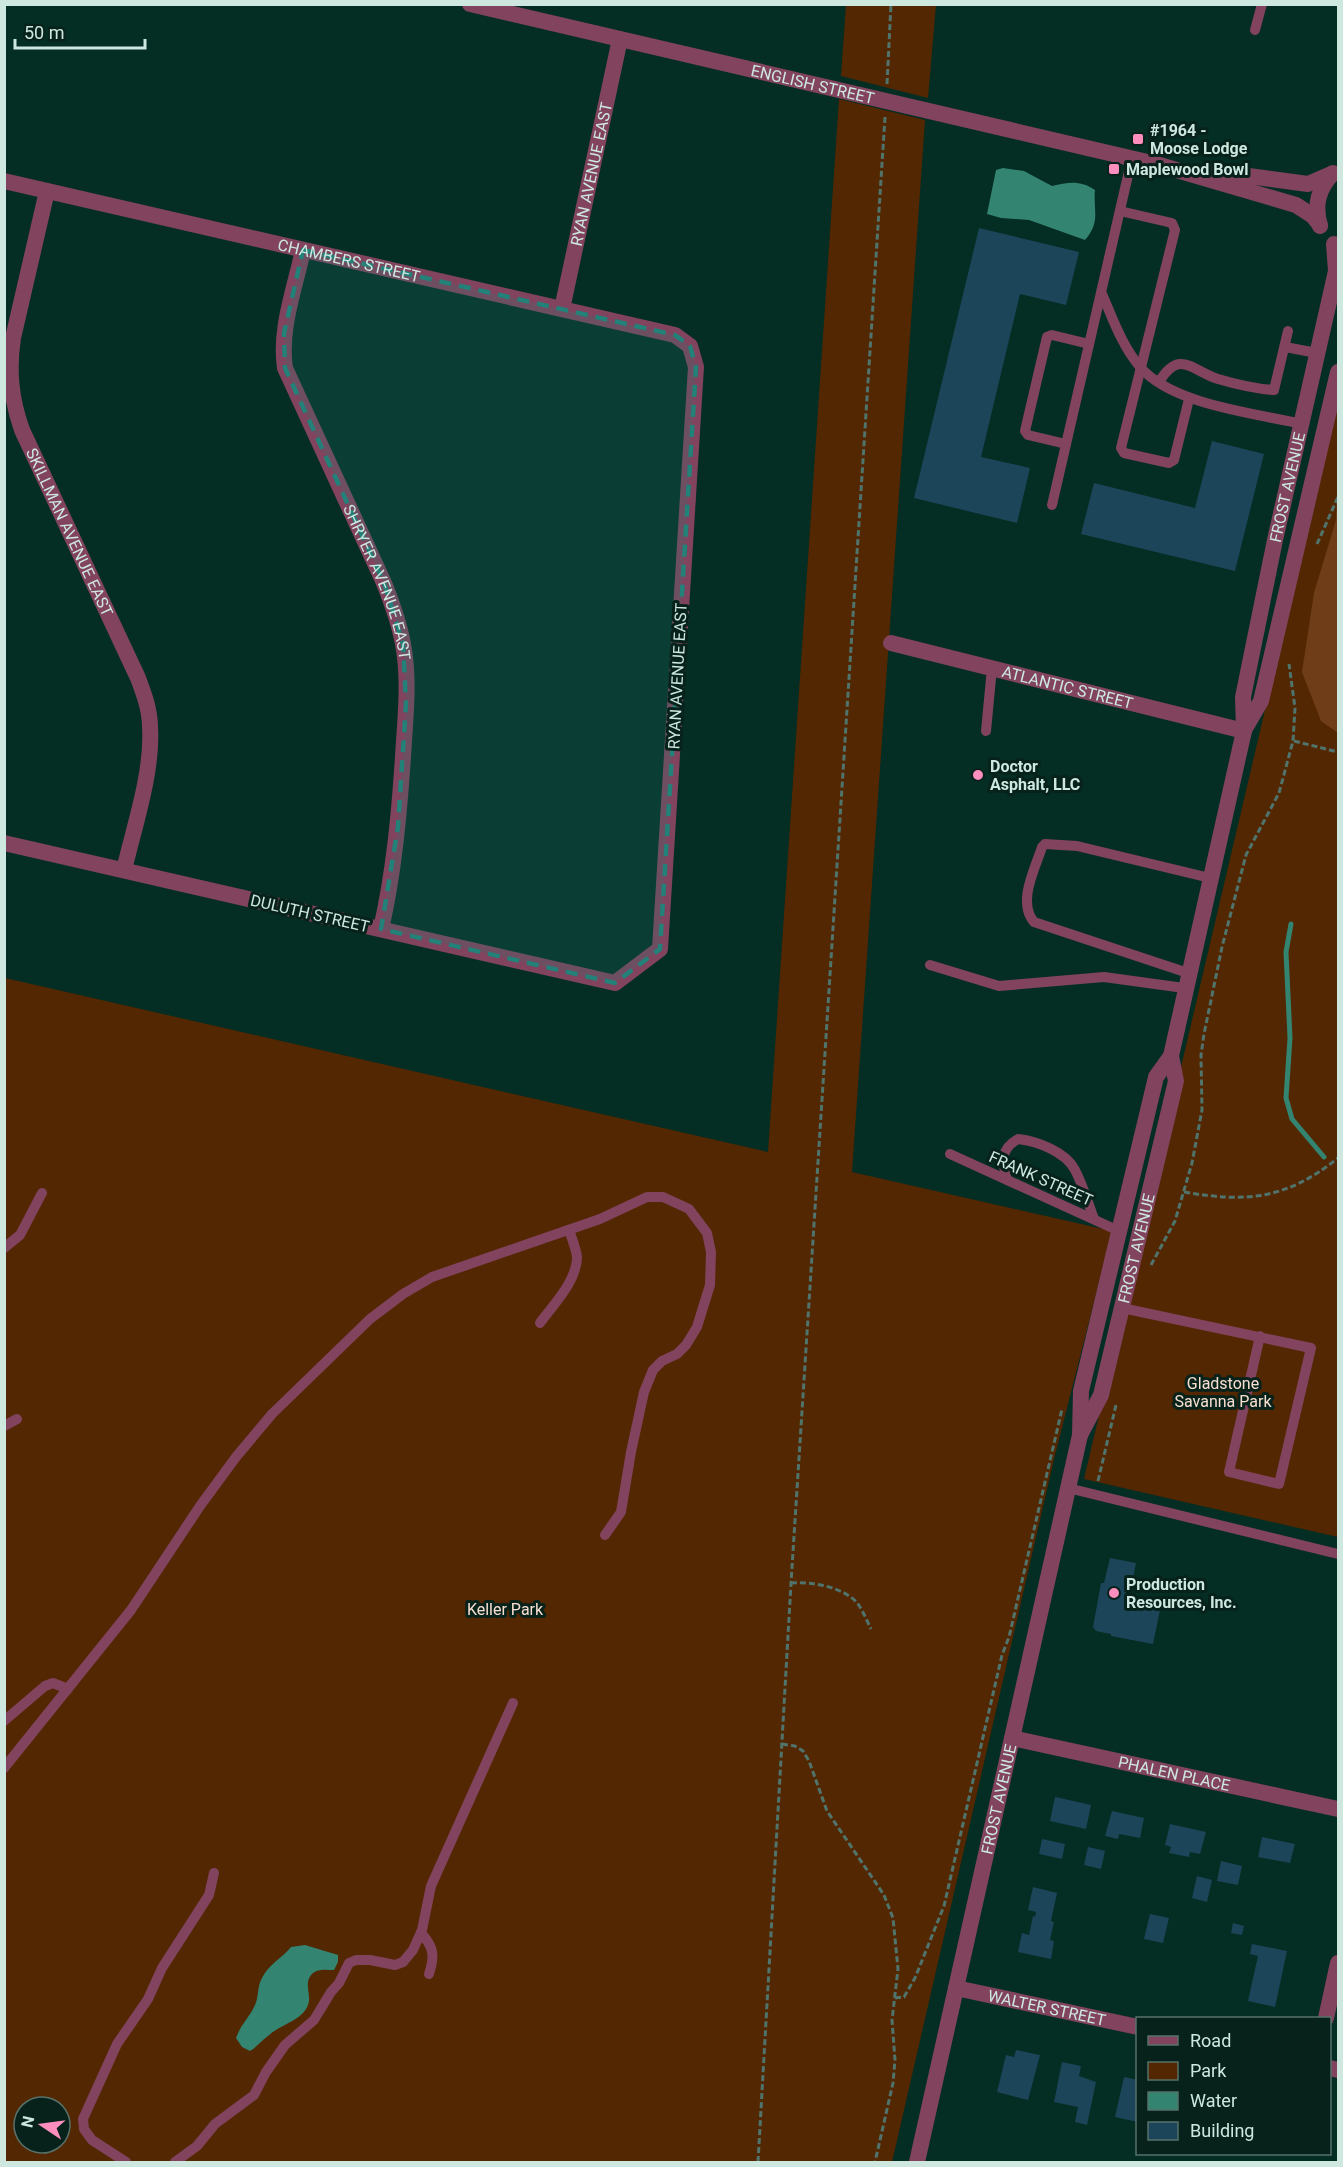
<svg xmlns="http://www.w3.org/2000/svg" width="1343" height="2167" viewBox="0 0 1343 2167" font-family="Roboto,sans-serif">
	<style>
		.green { fill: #532702; fill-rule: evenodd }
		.forest { fill: #6f3e19 }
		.water { fill: #338470 }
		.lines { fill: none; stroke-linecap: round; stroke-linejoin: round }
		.stream { stroke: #338470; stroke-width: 5 }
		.building { fill: #1d455a }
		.path { stroke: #50746b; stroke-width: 3; stroke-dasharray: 6 3; stroke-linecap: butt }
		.service { stroke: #81435d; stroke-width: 10 }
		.minor { stroke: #81435d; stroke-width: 16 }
		.tertiary { stroke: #81435d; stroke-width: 16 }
		.marked { fill: #228179; fill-opacity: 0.2; stroke: #228179; stroke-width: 4.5; stroke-dasharray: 12 8; stroke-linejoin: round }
		.poi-dot { fill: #fe8ebe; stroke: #07221b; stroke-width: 2 }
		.labels { text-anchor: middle; stroke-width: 6; stroke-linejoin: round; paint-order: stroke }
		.street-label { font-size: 16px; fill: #cee8e0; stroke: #07221b }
		.poi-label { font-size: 16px; font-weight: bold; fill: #cee8e0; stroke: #07221b; text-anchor: start }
		.park-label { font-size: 16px; fill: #f7dfcf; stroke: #07221b }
	</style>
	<rect width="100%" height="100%" fill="#042d24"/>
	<g class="green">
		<polygon points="846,5 936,5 928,98 841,76"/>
		<path d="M839,99L925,120L852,1172L1112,1231L1054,1459L892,2162H5V978L768,1152ZM24,2107H60V2143H24Z"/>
		<polygon points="1338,400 1338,1537 1084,1479"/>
	</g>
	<polygon class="forest" points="1338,469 1338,733 1321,721 1302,672 1314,593 1336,520"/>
	<g class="water">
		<path d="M1003,168L1024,171L1052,186C1068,182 1081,180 1095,190C1093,210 1101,222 1085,240L1029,220L1001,218L987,214L996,170Z"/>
		<path d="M305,1945L338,1955V1962L334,1970C327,1970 318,1968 312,1974C303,1983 312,1995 308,2005C302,2021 279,2025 268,2036C261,2041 257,2047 250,2051L242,2047L236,2038C241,2024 249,2018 255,2005C259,1997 257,1986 262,1978C268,1965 282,1958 291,1947Z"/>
	</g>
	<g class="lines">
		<polyline class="stream" points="1291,924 1286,952 1290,1038 1286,1098 1292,1119 1324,1157"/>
	</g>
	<g class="building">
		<polygon points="979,228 1079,252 1066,305 1020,294 981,457 1030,468 1017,523 914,498"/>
		<polygon points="1212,441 1264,454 1235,571 1081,534 1094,483 1195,508"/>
		<polygon points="1110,1558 1136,1563 1128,1604 1160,1610 1153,1644 1111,1636 1111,1634 1096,1631 1093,1627 1101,1583 1104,1583"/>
		<polygon points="1055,1797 1091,1805 1086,1829 1050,1821"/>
		<polygon points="1112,1811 1144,1818 1140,1838 1119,1834 1118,1839 1105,1836"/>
		<polygon points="1170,1824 1206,1832 1200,1854 1190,1852 1189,1857 1169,1853 1171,1847 1165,1845"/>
		<polygon points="1262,1837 1295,1844 1290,1863 1258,1857"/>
		<polygon points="1042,1839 1065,1844 1062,1859 1039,1854"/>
		<polygon points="1088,1847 1105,1851 1101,1869 1084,1865"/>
		<polygon points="1221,1861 1242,1866 1238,1885 1217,1881"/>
		<polygon points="1197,1876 1212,1880 1207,1902 1192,1898"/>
		<polygon points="1033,1887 1057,1893 1051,1921 1054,1922 1050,1940 1054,1941 1051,1959 1018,1952 1022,1933 1029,1935 1033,1916 1035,1917 1036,1912 1028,1910"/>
		<polygon points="1150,1914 1169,1918 1163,1943 1144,1939"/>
		<polygon points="1233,1923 1244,1926 1242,1935 1231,1933"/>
		<polygon points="1252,1944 1287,1951 1275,2007 1248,2001 1258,1956 1250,1954"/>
		<polygon points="1016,2050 1040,2055 1028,2100 997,2092 1006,2055 1014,2057"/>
		<polygon points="1062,2062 1081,2066 1079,2076 1096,2082 1087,2125 1075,2122 1078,2107 1054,2102"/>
		<polygon points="1124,2077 1138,2080 1138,2122 1115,2117"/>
	</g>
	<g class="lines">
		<g class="path">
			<polyline points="887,84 891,4"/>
			<polyline points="1317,544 1338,497"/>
			<polyline points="1294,741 1338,752"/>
			<path d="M1184,1192C1247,1203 1287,1199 1338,1158"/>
			<polyline points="1151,1265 1175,1221 1192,1163 1202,1110 1201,1055 1204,1034 1222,947 1246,855 1279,793 1293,741 1295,708 1289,664"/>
			<polyline points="1098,1481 1116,1405"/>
			<path d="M791,1583C810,1581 845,1587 858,1604C863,1611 867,1621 871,1629"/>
			<polyline points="782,1744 795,1746 803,1751 809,1761 827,1811 884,1895 893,1918 898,1969 892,2020 895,2060 893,2083 875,2162"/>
			<polyline points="895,1998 904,1997 915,1978 944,1906 1002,1655 1009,1637 1062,1409"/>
			<polyline points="758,2162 791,1583 885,117"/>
		</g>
		<g class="service">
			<polyline points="1255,30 1262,4"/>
			<polyline points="1120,211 1172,223 1175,230 1121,448 1124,453 1169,463 1174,460 1189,399"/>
			<path d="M1102,294C1113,319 1122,346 1140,367C1173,405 1254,413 1302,424"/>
			<polyline points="1285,347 1317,353"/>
			<path d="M1159,382C1180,348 1192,371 1218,379C1235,384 1256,389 1274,390L1288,331"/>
			<polyline points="1066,444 1028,435 1025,431 1047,337 1052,335 1089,344"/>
			<polyline points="1052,505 1132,158"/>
			<polyline points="986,731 992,668"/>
			<polyline points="930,965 999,986 1104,977 1184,988"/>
			<path d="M1188,973L1034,922C1017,902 1035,869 1042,847L1045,844L1077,846L1210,878"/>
			<polyline points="950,1154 1119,1231"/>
			<path d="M1007,1180C1002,1162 1000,1149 1018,1139C1037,1141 1066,1152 1075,1170C1083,1185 1088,1203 1094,1219"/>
			<polyline points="4,1248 20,1235 42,1193"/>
			<polyline points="1122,1308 1311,1348 1279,1484 1229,1472 1260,1336"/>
			<path d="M540,1323C553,1305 577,1281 577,1257C576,1248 572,1239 569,1230"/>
			<polyline points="4,1426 17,1419"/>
			<polyline points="1068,1488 1338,1554"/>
			<polyline points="4,1721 45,1686 53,1683 68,1689"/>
			<polyline points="4,1768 131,1610 200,1506 236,1457 272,1414 370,1319 403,1294 432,1277 600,1219 647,1197 663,1197 689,1209 707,1233 711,1252 710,1285 697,1327 686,1345 677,1354 662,1361 653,1370 644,1392 631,1452 621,1512 605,1535"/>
			<path d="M421,1933C434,1947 435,1956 429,1974"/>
			<polyline points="126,2162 92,2140 84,2129 83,2119 117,2044 148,1999 162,1968 209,1895 214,1873"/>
			<polyline points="175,2162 197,2146 215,2124 254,2095 266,2072 285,2045 314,2020 331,1992 339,1983 349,1963 356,1960 370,1960 395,1965 403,1962 413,1950 422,1930 431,1886 513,1703"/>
		</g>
		<g class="minor">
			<path id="s1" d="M4,181L675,335L690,346L696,367L660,949L615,983L4,843"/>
			<path id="s2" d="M47,191L13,338C8,371 11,399 22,430L138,678C144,694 150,710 150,727C153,772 134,827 124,870"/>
			<path id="s3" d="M303,250C295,288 279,329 285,368L384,583C392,603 399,622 403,644C410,681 405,720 403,757C399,816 394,872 381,929"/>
			<path id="s4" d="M562,309L620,39"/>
			<path id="s5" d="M891,643L1244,731"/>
			<path id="s6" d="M1012,1738L1338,1809"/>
			<path id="s7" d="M956,1988L1138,2027"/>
			<polyline points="1326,2018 1338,1963"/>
			<polyline points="1330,2068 1338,2070"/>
		</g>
		<g class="tertiary">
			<path id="s8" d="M470,4L1156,164L1296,205L1313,216L1320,225"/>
			<polyline points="1211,171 1308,184 1331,174"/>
			<path d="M1320,226C1314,205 1318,189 1333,173"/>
			<polyline points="1244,730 1261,701 1338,372"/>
			<path id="s9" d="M1080,1435L1101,1395L1176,1081L1171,1056L1244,731L1243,697L1275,540L1336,271L1334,244"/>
			<path id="s10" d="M917,2162L1080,1435L1081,1391L1156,1077L1171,1056"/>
		</g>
	</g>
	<path class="marked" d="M303,250L675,335L690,346L696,367L660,949L615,983L381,929L398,827L406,704L403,644L384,583L285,368L284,333Z"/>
	<g class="poi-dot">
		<rect x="1132" y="133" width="12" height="12" rx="3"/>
		<rect x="1108" y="163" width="12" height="12" rx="3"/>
		<circle cx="978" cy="775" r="6"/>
		<circle cx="1114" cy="1593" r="6"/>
	</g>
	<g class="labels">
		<g class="street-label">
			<text dy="6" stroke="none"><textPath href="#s8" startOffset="352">ENGLISH STREET</textPath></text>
			<text dy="6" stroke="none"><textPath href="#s4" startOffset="138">RYAN AVENUE EAST</textPath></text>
			<text dy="6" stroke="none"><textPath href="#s1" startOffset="354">CHAMBERS STREET</textPath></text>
			<text dy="6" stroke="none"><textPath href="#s9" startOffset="975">FROST AVENUE</textPath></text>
			<text dy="6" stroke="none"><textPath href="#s2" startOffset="357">SKILLMAN AVENUE EAST</textPath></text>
			<text dy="6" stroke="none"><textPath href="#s3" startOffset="354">SHRYER AVENUE EAST</textPath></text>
			<text transform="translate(677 676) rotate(-87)" y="6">RYAN AVENUE EAST</text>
			<text dy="6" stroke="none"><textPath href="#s5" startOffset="182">ATLANTIC STREET</textPath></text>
			<text transform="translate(310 913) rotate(13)" y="6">DULUTH STREET</text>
			<text transform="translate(1041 1178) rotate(24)" y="6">FRANK STREET</text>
			<text dy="6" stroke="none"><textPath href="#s9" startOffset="196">FROST AVENUE</textPath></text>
			<text dy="6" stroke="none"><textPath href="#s6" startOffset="166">PHALEN PLACE</textPath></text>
			<text dy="6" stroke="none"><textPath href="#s10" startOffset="372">FROST AVENUE</textPath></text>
			<text dy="6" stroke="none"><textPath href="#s7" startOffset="93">WALTER STREET</textPath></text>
		</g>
		<g class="poi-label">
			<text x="1150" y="136">#1964 -<tspan x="1150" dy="18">Moose Lodge</tspan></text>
			<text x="1126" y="175">Maplewood Bowl</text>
			<text x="990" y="772">Doctor<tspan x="990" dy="18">Asphalt, LLC</tspan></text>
			<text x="1126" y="1590">Production<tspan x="1126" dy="18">Resources, Inc.</tspan></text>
		</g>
		<g class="park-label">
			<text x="1223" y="1389">Gladstone<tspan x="1223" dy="18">Savanna Park</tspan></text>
			<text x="505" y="1615">Keller Park</text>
		</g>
	</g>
	<rect width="1343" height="2167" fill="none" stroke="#cee8e0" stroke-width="12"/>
	<rect x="1136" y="2017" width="195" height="138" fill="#07221b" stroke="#57716a" stroke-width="1.5"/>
	<rect x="1148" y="2036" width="30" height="9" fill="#81435d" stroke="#57716a" stroke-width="1.5"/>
	<text x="1190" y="2047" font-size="18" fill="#cee8e0">Road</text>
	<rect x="1148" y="2062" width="30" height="18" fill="#532702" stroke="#57716a" stroke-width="1.5"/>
	<text x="1190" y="2077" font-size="18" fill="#cee8e0">Park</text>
	<rect x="1148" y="2092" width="30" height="18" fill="#338470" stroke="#57716a" stroke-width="1.5"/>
	<text x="1190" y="2107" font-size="18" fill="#cee8e0">Water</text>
	<rect x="1148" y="2122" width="30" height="18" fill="#1d455a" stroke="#57716a" stroke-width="1.5"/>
	<text x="1190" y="2137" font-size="18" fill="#cee8e0">Building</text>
	<g transform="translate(42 2125) rotate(283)"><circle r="28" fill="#07221b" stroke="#57716a" stroke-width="1.5"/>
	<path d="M0-4.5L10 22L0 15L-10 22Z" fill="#fe8ebe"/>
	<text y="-9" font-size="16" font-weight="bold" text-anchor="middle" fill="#cee8e0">N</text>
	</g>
	<path d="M15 39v9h130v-9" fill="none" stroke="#cee8e0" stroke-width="3"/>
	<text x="24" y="39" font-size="18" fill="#cee8e0" stroke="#07221b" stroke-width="4.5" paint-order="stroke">50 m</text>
</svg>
